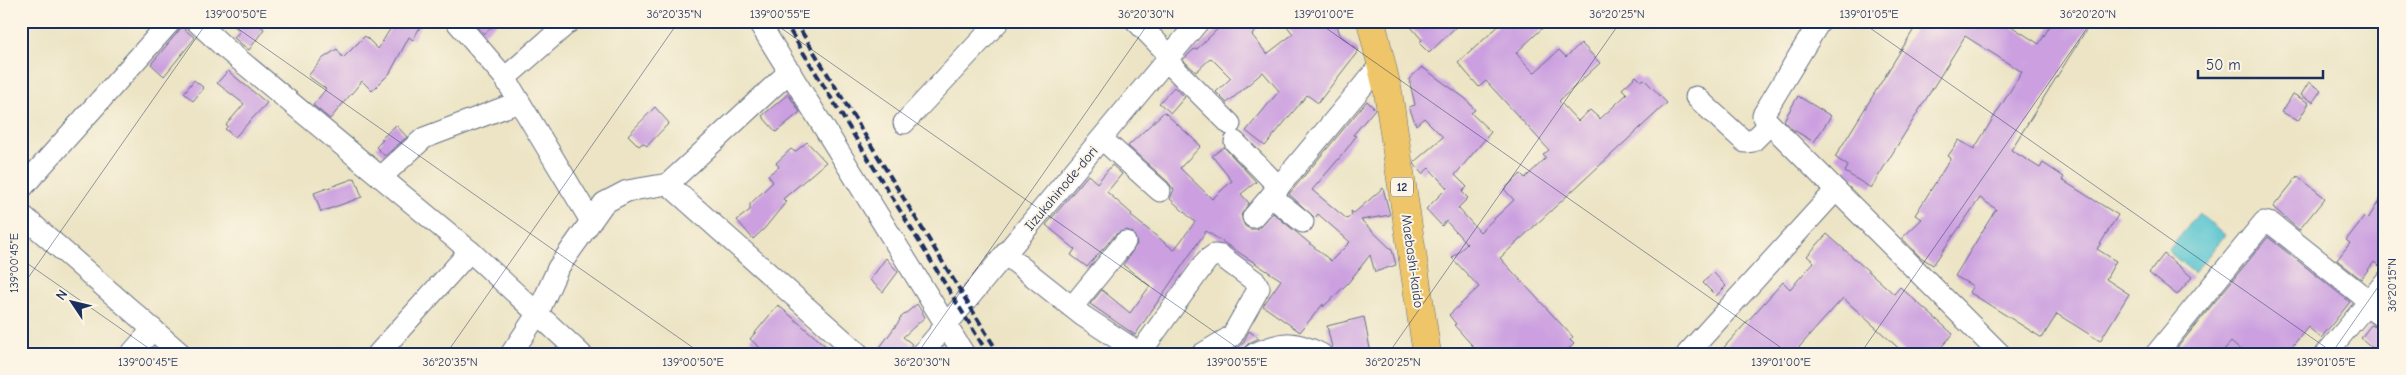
<svg xmlns="http://www.w3.org/2000/svg" width="2406" height="375" viewBox="0 0 2406 375" font-family="'Comic Neue',sans-serif">
	<style>
		.water { fill: #58c5d0; stroke: #3a7a97 }
		.building { fill: #cb9fe0 }
		.lines { fill: none; stroke-linecap: round; stroke-linejoin: round }
		.minor-casing { stroke: #646e82; stroke-width: 23 }
		.major-casing { stroke: #646e82; stroke-width: 29 }
		.minor { stroke: #fff; stroke-width: 21 }
		.major { stroke: #eec569; stroke-width: 28 }
		.rail { stroke: #1b2f5e; stroke-width: 4; stroke-dasharray: 8 4; stroke-linecap: butt }
		.ticks { fill: none; stroke: #1b2f5e; stroke-width: 1; stroke-opacity: 0.45 }
		.labels { text-anchor: middle; stroke-width: 4; stroke-linejoin: round; paint-order: stroke }
		.shield { fill: #fcf5e5; stroke: #5e6a86; stroke-width: 1 }
		.shield-label { font-size: 12px; font-weight: bold; fill: #1b2f5e }
		.street-label { font-size: 14px; fill: #1b2f5e; stroke: #fcf5e5 }
		.neatline { fill: none; stroke: #1b2f5e; stroke-width: 2 }
		.ticks-label { font-size: 12px; text-anchor: middle; fill: #1b2f5e }
	</style>
	<rect width="100%" height="100%" fill="#fcf5e5"/>
	<filter id="ink" filterUnits="userSpaceOnUse"><feTurbulence type="fractalNoise" baseFrequency=".02" numOctaves="2"/><feDisplacementMap in="SourceGraphic" scale="10" xChannelSelector="R" yChannelSelector="G"/><feConvolveMatrix kernelMatrix="1 2 1 2 8 2 1 2 1" color-interpolation-filters="sRGB"/></filter>
	<filter id="wash" filterUnits="userSpaceOnUse"><feTurbulence type="fractalNoise" baseFrequency=".0096" numOctaves="4" result="noise"/><feDisplacementMap in="SourceGraphic" scale="20" xChannelSelector="R" yChannelSelector="G"/><feGaussianBlur stdDeviation="1.12" result="paint"/><feColorMatrix in="noise" values="0 0 0 0 0 0 0 0 0 0 0 0 0 0 0 0 0 1.4 0 .05"/><feComposite in="paint" operator="in"/></filter>
	<g filter="url(#wash)">
		<rect width="100%" height="100%" fill="#ece4c4"/>
		<polygon class="water" points="2199,213 2225,235 2194,273 2168,251"/>
		<g id="blocks">
			<g class="building">
				<polygon points="228,21 255,21 264,29 249,50 234,38 240,31"/>
				<polygon points="395,21 423,21 413,40 409,37 390,73 372,91 362,81 330,119 313,105 326,89 308,76 322,59 337,49 343,58 365,36 378,49"/>
				<polygon points="473,21 499,21 484,34"/>
				<polygon points="1226,21 1264,21 1252,35 1267,54 1293,34 1283,21 1336,21 1340,35 1359,50 1318,103 1307,95 1265,146 1246,131 1279,91 1263,72 1227,103 1216,92 1231,78 1211,58 1196,72 1183,60 1193,50 1197,49"/>
				<polygon points="1406,21 1462,21 1429,53 1419,43 1422,40"/>
				<polygon points="1504,21 1550,21 1516,53 1534,73 1559,50 1566,57 1581,43 1600,63 1559,101 1578,121 1590,110 1600,119 1627,94 1622,89 1636,76 1641,81 1644,79 1667,103 1500,258 1573,337 1570,340 1574,344 1563,354 1480,354 1454,325 1456,324 1449,315 1479,287 1452,258 1467,244 1446,221 1442,226 1426,209 1447,188 1429,168 1422,174 1415,165 1414,162 1443,137 1424,118 1416,125 1409,107 1415,105 1409,79 1422,67 1466,99 1475,110 1471,113 1491,132 1455,175 1467,187 1462,192 1468,198 1458,208 1480,232 1514,200 1504,189 1521,174 1525,178 1546,158 1543,155 1549,150 1486,81 1479,87 1458,63"/>
				<polygon points="1919,21 2003,21 2039,44 2053,21 2078,21 2088,27 2011,150 2040,168 2043,163 2064,177 2062,180 2118,215 2097,249 2116,261 2106,279 2129,294 2100,341 2057,314 2042,338 1969,292 1973,286 1955,276 1996,209 1980,198 1933,265 1919,256 1902,238 1922,219 1915,215 1951,158 1948,156 1959,140 1974,149 2022,72 1965,36 1871,188 1845,172 1848,166 1835,157"/>
				<polygon points="182,27 195,38 164,76 151,64"/>
				<polygon points="228,71 267,103 235,137 225,129 228,126 226,125 244,104 217,83"/>
				<polygon points="194,80 204,88 193,101 184,93"/>
				<polygon points="2309,82 2321,90 2313,102 2301,95"/>
				<polygon points="1174,87 1185,97 1171,113 1159,103"/>
				<polygon points="788,94 800,112 776,132 762,116"/>
				<polygon points="2293,94 2309,103 2298,121 2282,112"/>
				<polygon points="1798,96 1831,116 1814,142 1792,129 1784,120"/>
				<polygon points="1367,101 1375,109 1353,135 1356,136 1343,154 1312,190 1347,219 1352,215 1351,211 1354,213 1383,188 1390,215 1361,220 1392,250 1396,265 1375,272 1370,255 1348,283 1323,307 1323,304 1300,332 1263,306 1281,280 1206,231 1135,335 1090,304 1102,290 1130,313 1150,286 1123,265 1137,244 1133,233 1127,230 1116,234 1087,267 1071,255 1075,249 1046,225 1088,175 1097,183 1112,165 1122,174 1107,192 1132,214 1131,216 1174,250 1195,222 1170,199 1174,190 1168,182 1128,146 1164,112 1201,146 1180,168 1212,199 1232,181 1212,156 1224,147 1256,182 1241,194 1249,203 1241,215 1245,226 1250,229 1258,229 1273,213 1331,261 1350,242 1318,214 1315,218 1289,194"/>
				<polygon points="655,107 669,123 647,146 643,143 639,146 628,135"/>
				<polygon points="396,125 407,137 385,156 376,147 383,140 381,139"/>
				<polygon points="807,142 826,162 783,199 786,202 764,229 753,239 737,220 750,210 750,204 773,182 768,175 779,167 776,163 791,149 795,152"/>
				<polygon points="2298,176 2325,198 2299,230 2273,207"/>
				<polygon points="355,178 362,197 321,212 314,193"/>
				<polygon points="2385,191 2385,221 2380,229 2385,233 2385,259 2379,266 2374,262 2361,279 2337,260 2350,243 2346,240 2365,216 2368,219"/>
				<polygon points="1827,234 1894,294 1900,287 1953,334 1935,354 1905,354 1843,298 1793,354 1718,354 1783,282 1790,289 1814,262 1807,256"/>
				<polygon points="2268,237 2350,302 2321,338 2308,327 2286,354 2245,354 2231,342 2220,354 2172,354"/>
				<polygon points="2164,254 2192,277 2177,295 2149,273"/>
				<polygon points="886,258 898,272 883,292 870,280"/>
				<polygon points="1713,272 1726,286 1716,296 1703,283"/>
				<polygon points="917,304 925,317 903,337 912,344 904,354 875,354 900,320 899,319"/>
				<polygon points="778,305 835,354 767,354 750,339"/>
				<polygon points="1364,317 1371,354 1346,354 1345,349 1333,352 1327,326"/>
				<polygon points="2371,325 2385,331 2385,342 2377,352 2361,338"/>
				<polygon points="1249,331 1259,338 1249,343 1238,354 1231,354 1243,343"/>
			</g>
		</g>
	</g>
	<g filter="url(#ink)">
		<use href="#blocks" fill-opacity="0" stroke="#646e82" stroke-width="1"/>
		<g class="lines">
			<g class="minor-casing">
				<g id="minor">
					<polyline points="196,21 225,48 470,251 581,354"/>
					<polyline points="456,21 505,78 591,221"/>
					<polyline points="758,21 964,354"/>
					<polyline points="1136,21 1170,56"/>
					<polyline points="1166,60 1230,124"/>
					<polyline points="505,78 570,21"/>
					<polyline points="1696,97 1745,142 1753,141 1770,124"/>
					<polyline points="904,123 999,21"/>
					<polyline points="1102,139 1160,191"/>
					<polyline points="1235,142 1279,187"/>
					<polyline points="381,177 424,138 519,102"/>
					<polyline points="668,184 859,354"/>
					<polyline points="21,189 171,21"/>
					<polyline points="1836,190 2000,354"/>
					<polyline points="21,214 181,354"/>
					<polyline points="1253,217 1271,196"/>
					<polyline points="1303,222 1271,196 1382,63"/>
					<polyline points="1005,254 1083,316 1141,354"/>
					<polyline points="1072,307 1125,242"/>
					<polyline points="1140,353 1207,260 1214,255 1221,256 1256,282 1259,288 1232,336 1202,354"/>
					<polyline points="131,354 153,329"/>
					<polyline points="378,354 470,251"/>
					<polyline points="511,354 538,313 558,268 604,203 627,191 668,184 790,71"/>
					<polyline points="922,354 1199,21"/>
					<path d="M1254,354C1283,341 1292,340 1321,354"/>
					<polyline points="1687,354 1836,190 1765,119 1763,115 1820,21"/>
					<polyline points="2156,354 2264,222 2272,224 2369,301 2375,312 2385,319"/>
					<polyline points="2326,354 2385,282"/>
				</g>
			</g>
			<g class="major-casing">
				<polyline id="major" points="1371,21 1388,92 1427,354"/>
			</g>
			<use href="#minor" class="minor"/>
			<use href="#major" class="major"/>
			<g class="rail">
				<polyline points="784,21 988,354"/>
				<polyline points="795,21 999,354"/>
			</g>
		</g>
	</g>
	<path class="ticks" d="M227,21L702,354M771,21L1246,354M1316,21L1790,354M1860,21L2335,354M21,259L157,354M21,288L208,21M446,354L679,21M917,354L1150,21M1388,354L1621,21M1860,354L2092,21M2331,354L2385,277"/>
	<g class="labels">
		<rect class="shield" x="1391" y="177.5" width="22" height="19" rx="4"/>
		<g class="shield-label">
			<text x="1402" y="191">12</text>
		</g>
		<g class="street-label">
			<text transform="translate(1061 188) rotate(-50)" y="5">Iizukahinode-dori</text>
			<text transform="translate(1413 261) rotate(82)" y="5">Maebashi-kaido</text>
		</g>
	</g>
	<rect width="2406" height="375" fill="none" stroke="#fcf5e5" stroke-width="55"/>
	<g transform="translate(72 302) rotate(305)" stroke="#fcf5e5" stroke-width="4" paint-order="stroke">
	<path d="M0-4L9 19L0 12L-9 19Z" fill="#1b2f5e"/>
	<text y="-8" font-size="14" font-weight="bold" text-anchor="middle" fill="#1b2f5e">N</text>
	</g>
	<path d="M2198 70v8h125v-8" fill="none" stroke="#1b2f5e" stroke-width="2.5"/>
	<text x="2206" y="70" font-size="15" fill="#1b2f5e" stroke="#fcf5e5" stroke-width="4" paint-order="stroke">50 m</text>
	<rect x="28" y="28" width="2350" height="320" class="neatline"/>
	<g class="ticks-label">
		<text x="236" y="18">139°00'50"E</text>
		<text x="674" y="18">36°20'35"N</text>
		<text x="780" y="18">139°00'55"E</text>
		<text x="1146" y="18">36°20'30"N</text>
		<text x="1324" y="18">139°01'00"E</text>
		<text x="1617" y="18">36°20'25"N</text>
		<text x="1869" y="18">139°01'05"E</text>
		<text x="2088" y="18">36°20'20"N</text>
		<text transform="translate(14 263) rotate(-90)" y="4">139°00'45"E</text>
		<text transform="translate(2392 285) rotate(-90)" y="4">36°20'15"N</text>
		<text x="148" y="366">139°00'45"E</text>
		<text x="450" y="366">36°20'35"N</text>
		<text x="693" y="366">139°00'50"E</text>
		<text x="922" y="366">36°20'30"N</text>
		<text x="1237" y="366">139°00'55"E</text>
		<text x="1393" y="366">36°20'25"N</text>
		<text x="1781" y="366">139°01'00"E</text>
		<text x="2326" y="366">139°01'05"E</text>
	</g>
</svg>
